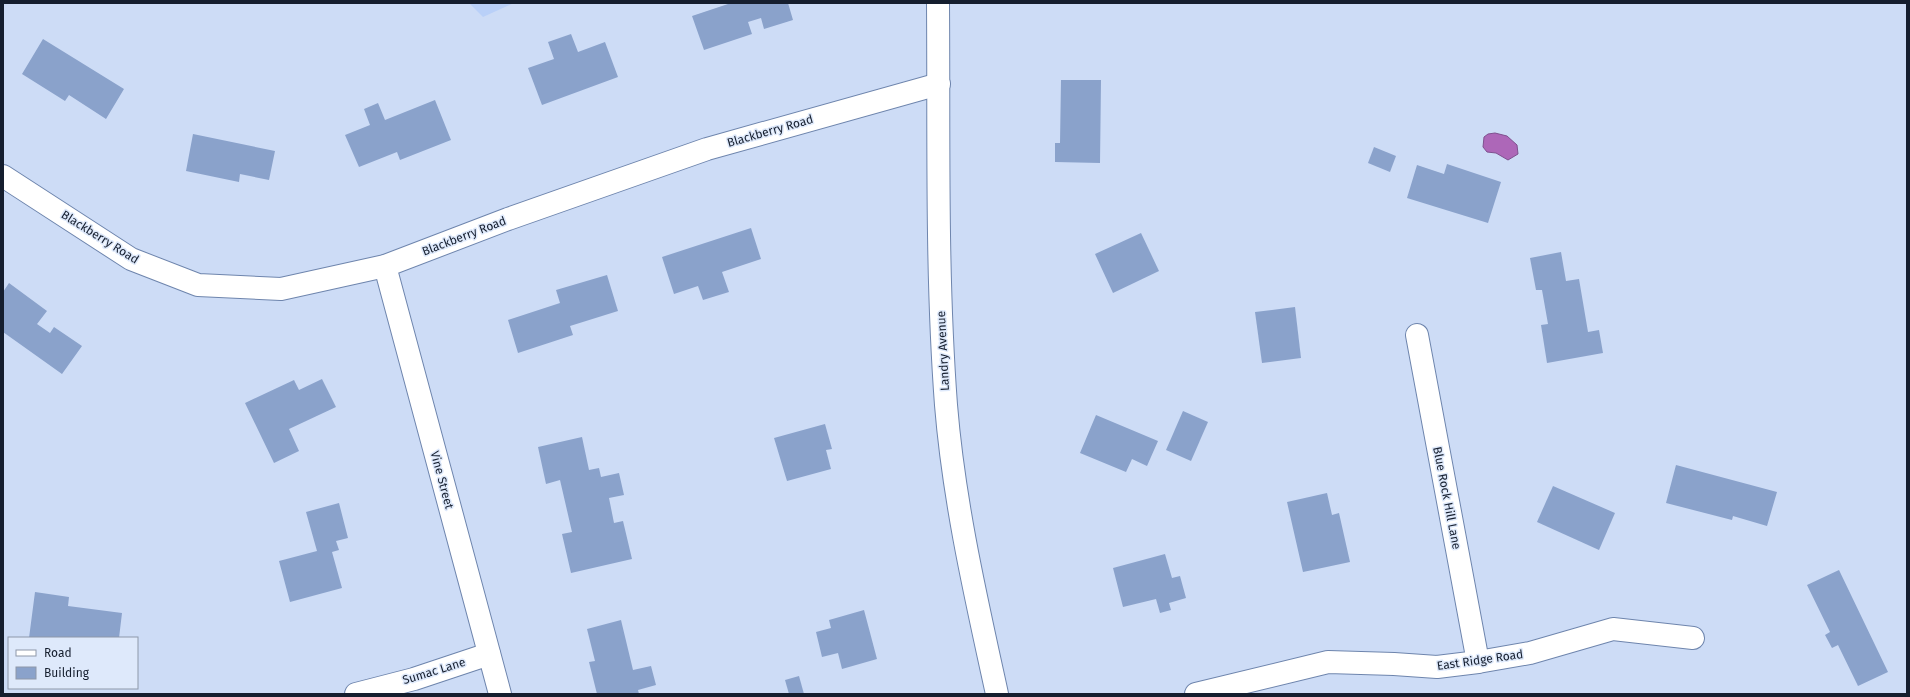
<svg xmlns="http://www.w3.org/2000/svg" width="1910" height="697" viewBox="0 0 1910 697" font-family="'Fira Sans',sans-serif">
	<style>
		.built { fill: #b9d0f8 }
		.water { fill: #ad67b8; stroke: #7f518f }
		.building { fill: #8aa2cb }
		.lines { fill: none; stroke-linecap: round; stroke-linejoin: round }
		.minor-casing { stroke: #6e85ad; stroke-width: 24 }
		.tertiary-casing { stroke: #6e85ad; stroke-width: 24 }
		.minor { stroke: #fff; stroke-width: 22 }
		.tertiary { stroke: #fff; stroke-width: 22 }
		.labels { text-anchor: middle; stroke-width: 3; stroke-linejoin: round; paint-order: stroke }
		.street-label { font-size: 12px; fill: #151e2e; stroke: #dee9fb }
	</style>
	<rect width="100%" height="100%" fill="#cddcf6"/>
	<polygon class="built" points="469,3 514,3 483,17"/>
	<polygon class="water" points="1495,133 1507,136 1517,145 1518,154 1508,160 1496,153 1487,152 1483,147 1484,137 1488,134"/>
	<g class="building">
		<polygon points="731,3 788,3 793,20 764,29 761,18 748,22 752,34 704,50 692,16"/>
		<polygon points="571,34 578,52 605,42 618,77 542,105 528,68 554,59 548,42"/>
		<polygon points="43,39 124,89 106,119 69,95 65,101 22,74"/>
		<polygon points="1061,80 1101,80 1100,163 1055,162 1055,143 1060,143"/>
		<polygon points="435,100 451,140 400,160 397,152 359,167 345,135 370,125 364,109 378,103 385,120"/>
		<polygon points="193,134 275,151 269,180 240,174 239,182 186,171"/>
		<polygon points="1374,147 1396,156 1390,172 1368,163"/>
		<polygon points="1447,164 1501,182 1488,223 1407,198 1417,165 1444,174"/>
		<polygon points="751,228 761,259 722,272 729,292 703,300 698,286 674,294 662,257"/>
		<polygon points="1141,233 1159,271 1113,293 1095,254"/>
		<polygon points="1561,252 1566,281 1579,279 1588,332 1599,330 1603,353 1547,363 1541,325 1548,324 1542,290 1536,290 1530,258"/>
		<polygon points="607,275 618,311 570,326 573,335 518,353 508,320 560,303 556,290"/>
		<polygon points="9,283 47,311 37,324 50,333 54,327 82,346 62,374 3,332 3,292"/>
		<polygon points="1295,307 1301,358 1262,363 1255,312"/>
		<polygon points="322,379 336,407 289,429 299,451 274,463 245,403 294,380 299,390"/>
		<polygon points="1183,411 1208,422 1191,461 1166,450"/>
		<polygon points="1096,415 1158,441 1147,466 1132,459 1126,472 1080,453"/>
		<polygon points="825,424 832,449 826,450 831,469 787,481 774,438"/>
		<polygon points="582,437 589,470 599,468 601,477 619,473 624,495 609,498 614,523 623,521 632,559 571,573 562,534 572,532 560,480 546,484 538,447"/>
		<polygon points="1676,465 1777,492 1767,526 1733,516 1732,520 1666,503"/>
		<polygon points="1553,486 1615,513 1599,550 1537,522"/>
		<polygon points="1327,493 1332,515 1339,513 1350,562 1303,572 1287,502"/>
		<polygon points="339,503 348,538 336,541 339,550 332,552 342,588 290,602 279,561 317,551 306,512"/>
		<polygon points="1165,554 1172,578 1180,576 1186,598 1169,603 1171,610 1160,613 1156,599 1123,607 1113,568"/>
		<polygon points="1839,570 1888,672 1858,686 1838,645 1832,648 1825,635 1830,632 1807,585"/>
		<polygon points="35,592 69,597 68,606 122,613 119,638 29,638"/>
		<polygon points="864,610 877,659 842,669 838,653 822,657 816,632 831,628 829,620"/>
		<polygon points="621,620 633,670 651,666 656,685 638,690 639,694 597,694 589,662 595,661 587,629"/>
		<polygon points="799,676 804,694 789,694 785,680"/>
	</g>
	<g class="lines">
		<g class="minor-casing">
			<g id="minor">
				<polyline points="3,176 131,259 198,285 281,289 385,266 508,219 707,149 939,84"/>
				<polyline points="385,266 500,694"/>
				<polyline points="1417,335 1478,662"/>
				<polyline points="356,694 414,679 489,654"/>
				<polyline points="1196,694 1328,662 1394,664 1437,667 1478,662 1530,653 1613,629 1693,638"/>
			</g>
		</g>
		<g class="tertiary-casing">
			<path id="tertiary" d="M938,3C939,137 936,271 946,405C954,503 976,598 997,694"/>
		</g>
		<use href="#minor" class="minor"/>
		<use href="#tertiary" class="tertiary"/>
	</g>
	<g class="labels">
		<g class="street-label">
			<text transform="translate(770 131) rotate(-16)" y="4">Blackberry Road</text>
			<text transform="translate(464 236) rotate(-21)" y="4">Blackberry Road</text>
			<text transform="translate(100 237) rotate(32)" y="4">Blackberry Road</text>
			<text transform="translate(943 351) rotate(-93)" y="4">Landry Avenue</text>
			<text transform="translate(442 480) rotate(75)" y="4">Vine Street</text>
			<text transform="translate(1447 498) rotate(79)" y="4">Blue Rock Hill Lane</text>
			<text transform="translate(1480 660) rotate(-8)" y="4">East Ridge Road</text>
			<text transform="translate(434 671) rotate(-17)" y="4">Sumac Lane</text>
		</g>
	</g>
	<rect width="1910" height="697" fill="none" stroke="#151e2e" stroke-width="8"/>
	<rect x="8" y="637" width="130" height="52" fill="#dee9fb" stroke="#8e98a9"/>
	<rect x="16" y="650" width="20" height="6" fill="#ffffff" stroke="#8e98a9"/>
	<text x="44" y="657" font-size="12" fill="#151e2e">Road</text>
	<rect x="16" y="667" width="20" height="12" fill="#8aa2cb" stroke="#8e98a9"/>
	<text x="44" y="677" font-size="12" fill="#151e2e">Building</text>
</svg>
